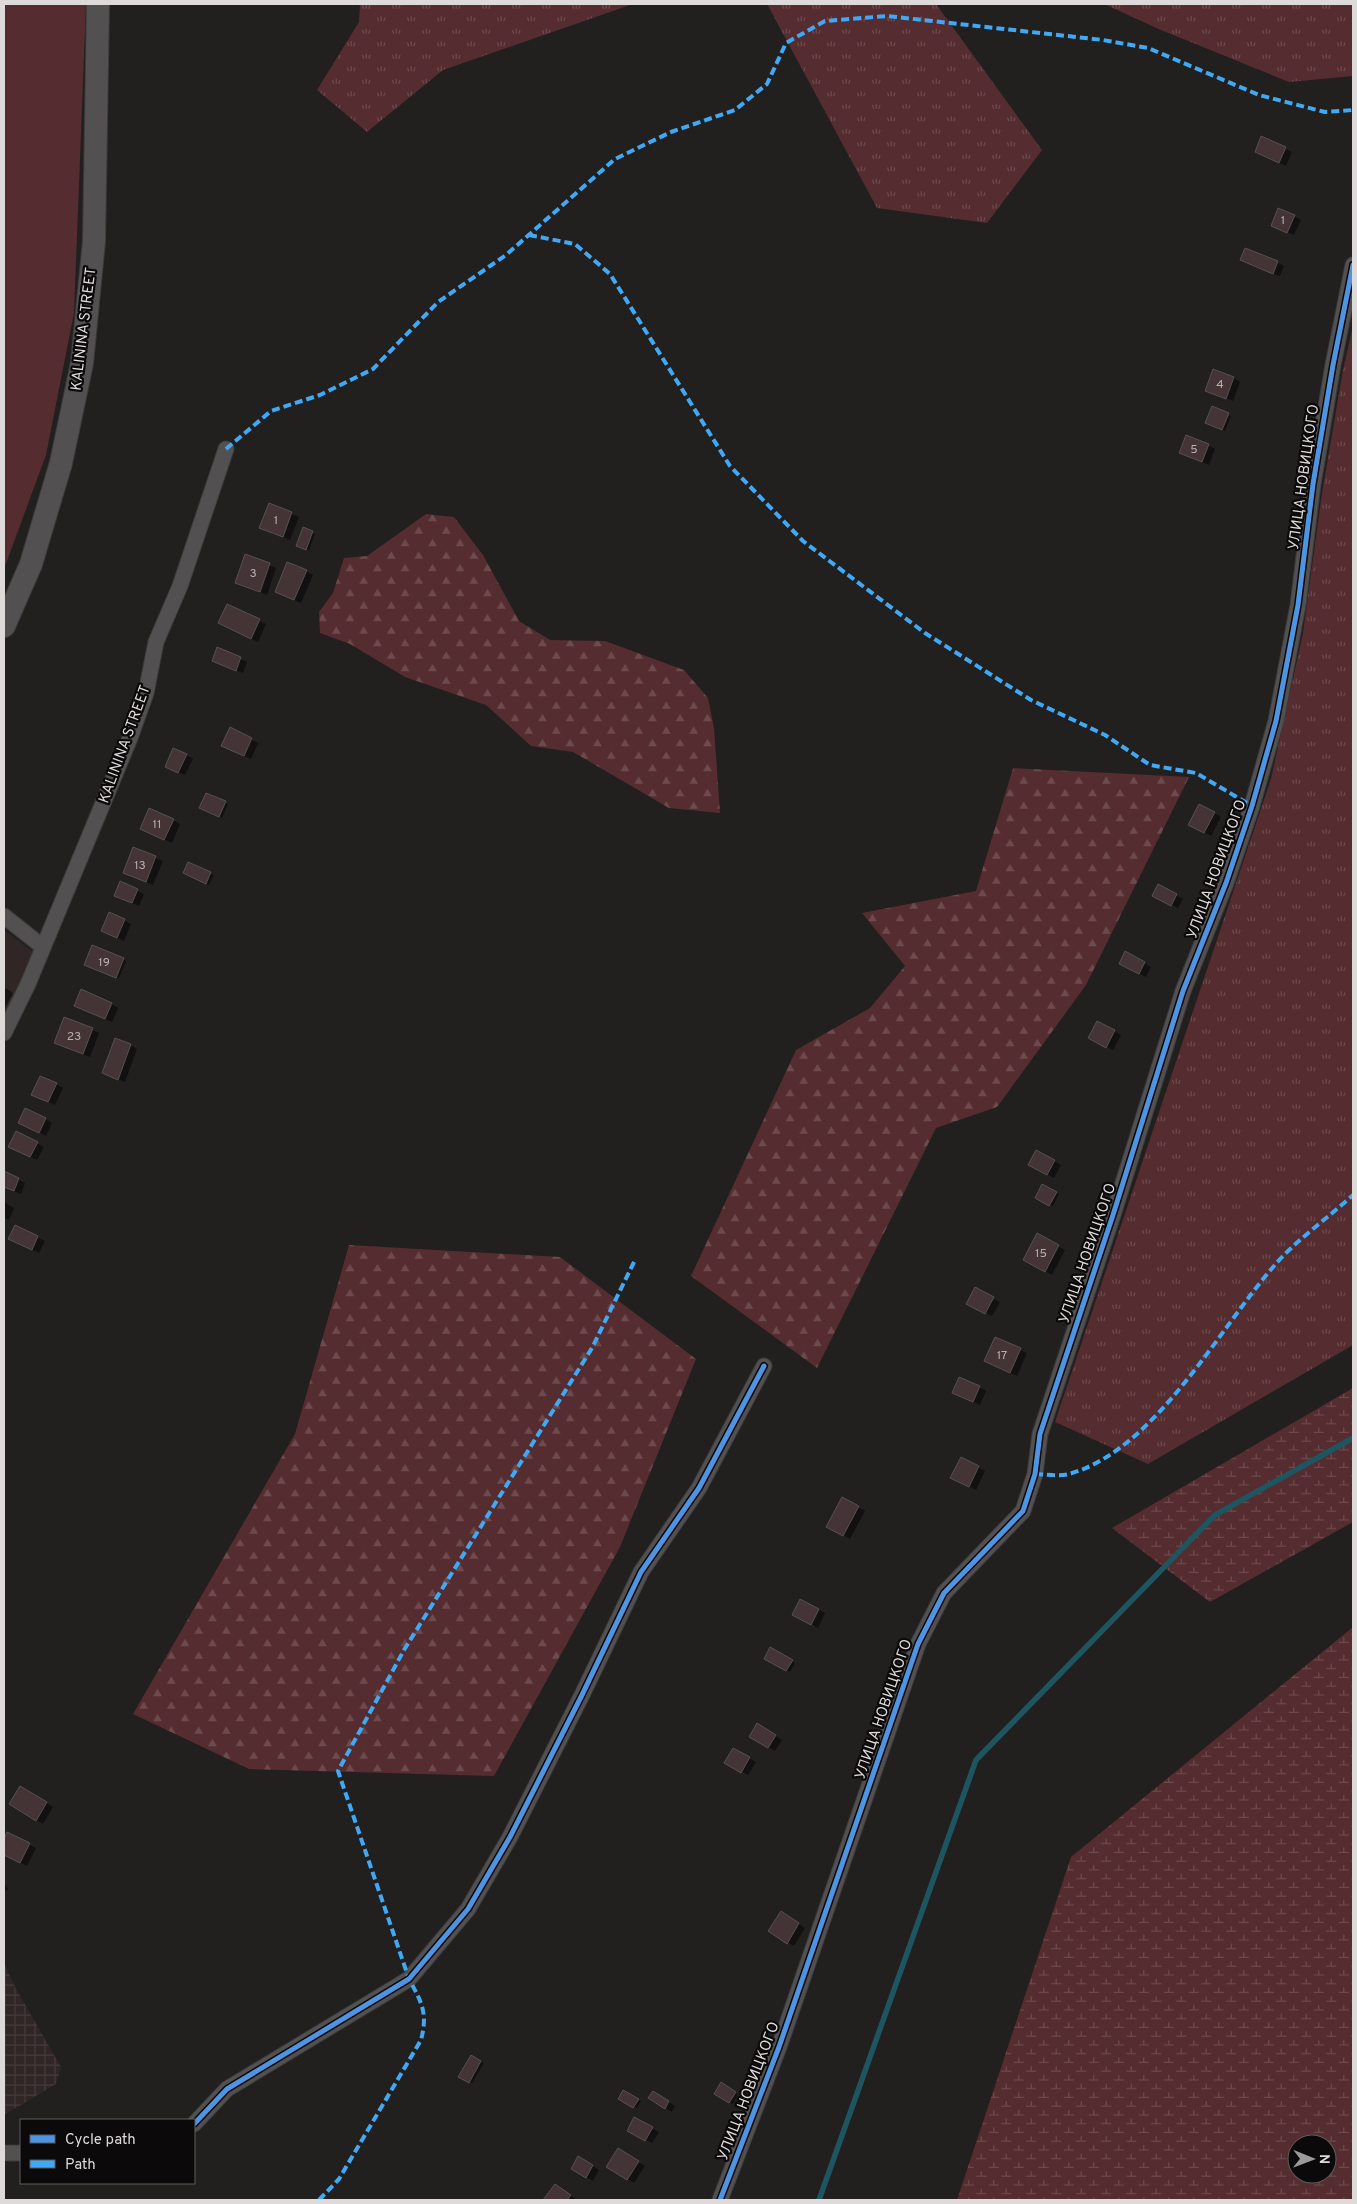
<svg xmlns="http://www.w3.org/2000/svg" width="1357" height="2204" viewBox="0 0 1357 2204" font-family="Overpass,sans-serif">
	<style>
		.built { fill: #302626 }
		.industrial { fill: url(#industrial-grid) }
		.grass { fill: url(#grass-tufts) }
		.forest { fill: url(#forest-firs) }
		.wetland { fill: url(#wetland-marsh); fill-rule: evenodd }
		.green { fill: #552c2f }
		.shadow { fill: #0007 }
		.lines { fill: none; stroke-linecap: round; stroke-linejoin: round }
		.stream { stroke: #1d5661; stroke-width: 5.5 }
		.building { fill: #443436; stroke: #545252 }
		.street-casing { stroke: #3d3b3b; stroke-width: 17 }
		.secondary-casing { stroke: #3d3b3b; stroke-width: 24 }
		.street { stroke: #525050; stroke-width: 15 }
		.secondary { stroke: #525050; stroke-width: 22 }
		.quiet { stroke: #3fa9f5; stroke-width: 4; stroke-dasharray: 8 4; stroke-linecap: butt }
		.cycleway-casing { stroke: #0b0909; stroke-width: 8 }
		.cycleway { stroke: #4d94e3; stroke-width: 5 }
		.labels { text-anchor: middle; stroke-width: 4.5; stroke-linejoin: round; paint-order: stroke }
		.number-label { font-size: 12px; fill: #b8b0b1 }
		.street-label { font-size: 15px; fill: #dedada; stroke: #0b0909 }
	</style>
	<defs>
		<pattern id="industrial-grid" width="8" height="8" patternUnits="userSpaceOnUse" patternTransform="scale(1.25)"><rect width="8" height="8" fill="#302626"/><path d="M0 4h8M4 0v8" fill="none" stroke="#443b3b"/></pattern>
		<pattern id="grass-tufts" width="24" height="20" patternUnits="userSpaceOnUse" patternTransform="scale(1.25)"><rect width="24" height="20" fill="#552c2f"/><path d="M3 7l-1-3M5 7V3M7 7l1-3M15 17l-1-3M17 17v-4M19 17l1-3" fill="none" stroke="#6d4a4d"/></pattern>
		<pattern id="forest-firs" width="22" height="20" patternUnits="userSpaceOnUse" patternTransform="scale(1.25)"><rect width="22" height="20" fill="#552c2f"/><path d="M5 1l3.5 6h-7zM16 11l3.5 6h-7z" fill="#6d4a4d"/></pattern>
		<pattern id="wetland-marsh" width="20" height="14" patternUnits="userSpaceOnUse" patternTransform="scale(1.25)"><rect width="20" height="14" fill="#552c2f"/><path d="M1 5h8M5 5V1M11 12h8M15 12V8" fill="none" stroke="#6d4a4d"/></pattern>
	</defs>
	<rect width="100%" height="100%" fill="#221f1f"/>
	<polygon class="built" points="4,930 37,955 4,1020"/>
	<polygon class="industrial" points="4,1963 15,1987 61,2067 56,2084 4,2115"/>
	<g class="grass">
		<polygon points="360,4 633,4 443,70 367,132 317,90 359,22"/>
		<polygon points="767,4 936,4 1042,150 987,223 877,208"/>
		<polygon points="1104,4 1353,4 1353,76 1289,82 1161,30"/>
		<polygon points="1353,326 1353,1345 1148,1464 1055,1422 1271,779 1303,633 1322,493 1343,370"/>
	</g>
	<g class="forest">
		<polygon points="426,514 454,517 483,555 519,621 550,640 605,641 684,670 708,698 714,728 720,813 669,808 573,752 531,746 486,705 405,677 350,644 320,633 319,612 333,593 344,558 367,556"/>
		<polygon points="1013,768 1189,777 1086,985 997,1107 936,1128 817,1368 691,1276 796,1050 870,1008 905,966 862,913 976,891"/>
		<polygon points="349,1245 560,1257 696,1359 620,1547 494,1776 249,1769 133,1714 295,1434"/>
	</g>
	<g class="wetland">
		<polygon points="1353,1388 1353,1522 1210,1602 1112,1528"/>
		<path d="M1353,1627V2200H957L1071,1857ZM1297,2144H1327V2174H1297Z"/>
	</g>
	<polygon class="green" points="4,4 86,4 74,313 46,455 4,569"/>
	<g class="shadow">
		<polygon points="1262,138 1292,152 1286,166 1256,152"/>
		<polygon points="1294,216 1301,220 1294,235 1279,229"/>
		<polygon points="1277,262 1284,266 1280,276 1249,264"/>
		<polygon points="1234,378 1240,382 1233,401 1207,391"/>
		<polygon points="1228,414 1231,416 1225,431 1210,425"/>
		<polygon points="1208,445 1215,449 1209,465 1181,453"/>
		<polygon points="269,504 299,517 290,540 260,528"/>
		<polygon points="304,529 315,534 309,550 301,547"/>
		<polygon points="246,556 276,568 267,595 236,583"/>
		<polygon points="306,571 313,575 301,603 283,595"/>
		<polygon points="228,606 266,624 258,642 226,627"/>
		<polygon points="218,649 247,662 243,673 213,660"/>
		<polygon points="230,729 258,743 251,759 229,749"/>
		<polygon points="186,755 193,759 185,775 173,770"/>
		<polygon points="207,794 228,804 222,818 204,810"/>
		<polygon points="1199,805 1221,817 1211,836 1189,824"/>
		<polygon points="173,820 180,824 172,843 148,832"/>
		<polygon points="134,849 163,861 153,885 124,872"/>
		<polygon points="189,864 214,875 209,885 188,875"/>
		<polygon points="120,883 144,894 139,906 115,896"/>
		<polygon points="1159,886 1183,899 1178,908 1160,899"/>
		<polygon points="110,913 131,924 124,941 109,934"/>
		<polygon points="1126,953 1151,967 1146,977 1120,963"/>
		<polygon points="123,959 126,961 119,978 88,966"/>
		<polygon points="4,987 13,993 4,1010"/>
		<polygon points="112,1004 118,1008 112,1022 82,1009"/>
		<polygon points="65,1018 99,1033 90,1057 62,1046"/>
		<polygon points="1098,1023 1121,1035 1113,1050 1090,1038"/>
		<polygon points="130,1045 137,1049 125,1082 103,1073"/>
		<polygon points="56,1084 63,1088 55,1105 40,1098"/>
		<polygon points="46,1119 52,1123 46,1136 26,1126"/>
		<polygon points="37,1143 44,1147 37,1160 16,1150"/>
		<polygon points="1037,1152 1061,1165 1054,1178 1030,1165"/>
		<polygon points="4,1173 25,1183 21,1194 4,1187"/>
		<polygon points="1042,1186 1059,1194 1053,1206 1036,1198"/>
		<polygon points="4,1202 14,1208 9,1220 4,1218"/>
		<polygon points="15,1226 45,1241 39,1253 16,1242"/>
		<polygon points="1038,1235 1065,1250 1052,1275 1025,1260"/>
		<polygon points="975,1289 1000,1302 992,1316 968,1303"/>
		<polygon points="1020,1350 1027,1353 1017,1376 992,1365"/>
		<polygon points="979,1387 986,1391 980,1405 953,1393"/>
		<polygon points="961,1458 985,1471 976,1490 959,1481"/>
		<polygon points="843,1499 865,1511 850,1539 828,1526"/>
		<polygon points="819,1610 825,1613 818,1628 800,1618"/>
		<polygon points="770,1649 795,1663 790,1672 765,1658"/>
		<polygon points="757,1725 782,1740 775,1751 751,1736"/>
		<polygon points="734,1749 756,1762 748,1775 726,1762"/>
		<polygon points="21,1787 53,1807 43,1824 10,1804"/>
		<polygon points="8,1834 36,1848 27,1866 4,1854 4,1842"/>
		<polygon points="4,1883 8,1889 4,1892"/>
		<polygon points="788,1917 805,1928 794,1946 787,1942"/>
		<polygon points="471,2056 484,2063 472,2083 460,2076"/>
		<polygon points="721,2084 738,2094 733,2104 715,2094"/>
		<polygon points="624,2091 641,2101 637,2108 620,2098"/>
		<polygon points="653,2092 675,2106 672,2112 650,2098"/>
		<polygon points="635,2119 659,2132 652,2143 629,2131"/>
		<polygon points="619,2150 645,2166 634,2183 608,2167"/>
		<polygon points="579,2158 599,2170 593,2181 572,2169"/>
		<polygon points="555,2186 562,2189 577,2200 545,2200"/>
	</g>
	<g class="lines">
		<polyline class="stream" points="819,2200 976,1760 1215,1515 1353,1438"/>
	</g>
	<g class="building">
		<polygon points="1261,136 1286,147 1279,163 1255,152"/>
		<polygon points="1278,208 1295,215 1287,233 1271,226"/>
		<polygon points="1245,248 1278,261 1273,274 1240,260"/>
		<polygon points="1213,369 1234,377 1226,399 1205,391"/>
		<polygon points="1212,406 1229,413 1222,430 1205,423"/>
		<polygon points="1186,435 1209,444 1202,462 1179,453"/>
		<polygon points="269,503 292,512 283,537 259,528"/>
		<polygon points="303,527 313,531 306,550 296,546"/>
		<polygon points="245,554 270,563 260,592 235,583"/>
		<polygon points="287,562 307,570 294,600 275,592"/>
		<polygon points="227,604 260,619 251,639 218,623"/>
		<polygon points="217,647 241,657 236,671 212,661"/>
		<polygon points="230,727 252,738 244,756 221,746"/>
		<polygon points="173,748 187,754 178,773 165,767"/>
		<polygon points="206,793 226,801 219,817 199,808"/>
		<polygon points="1199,804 1215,812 1204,833 1188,825"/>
		<polygon points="149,808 174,819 164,840 140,829"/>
		<polygon points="133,847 156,856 146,882 123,873"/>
		<polygon points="188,862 211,872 206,884 183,873"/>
		<polygon points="120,881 138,889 132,903 114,896"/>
		<polygon points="1158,884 1177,894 1171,906 1152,896"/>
		<polygon points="109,912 125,919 117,938 101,931"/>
		<polygon points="92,945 124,958 116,978 84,965"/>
		<polygon points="1125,951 1145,962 1139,974 1119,964"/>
		<polygon points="81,989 112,1003 105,1019 74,1006"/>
		<polygon points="64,1017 93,1028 83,1054 54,1043"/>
		<polygon points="1097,1021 1115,1030 1106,1048 1088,1038"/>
		<polygon points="115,1038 131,1044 118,1080 102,1073"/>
		<polygon points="40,1076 57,1083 48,1102 31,1095"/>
		<polygon points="25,1108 46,1118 39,1133 18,1123"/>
		<polygon points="16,1131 38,1142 30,1157 8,1147"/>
		<polygon points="1036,1150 1055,1160 1047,1175 1028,1165"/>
		<polygon points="4,1171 19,1178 14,1191 4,1187"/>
		<polygon points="1042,1184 1057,1192 1049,1206 1035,1198"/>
		<polygon points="15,1225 38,1236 32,1250 8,1239"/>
		<polygon points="1037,1233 1059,1245 1045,1272 1023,1260"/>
		<polygon points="975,1287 994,1297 985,1314 966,1304"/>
		<polygon points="995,1337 1021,1348 1010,1373 984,1361"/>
		<polygon points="959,1377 980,1386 973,1402 952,1393"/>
		<polygon points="961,1457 979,1466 969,1487 950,1478"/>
		<polygon points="842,1497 859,1506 843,1536 826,1527"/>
		<polygon points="800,1599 819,1609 811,1625 792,1615"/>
		<polygon points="770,1647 793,1660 786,1671 764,1659"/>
		<polygon points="757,1723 776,1735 768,1748 749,1737"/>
		<polygon points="733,1748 750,1757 741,1773 724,1763"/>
		<polygon points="20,1786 47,1802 36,1821 9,1804"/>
		<polygon points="7,1832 30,1843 20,1863 4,1855 4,1839"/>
		<polygon points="781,1911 799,1923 787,1944 768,1931"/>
		<polygon points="471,2055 481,2061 469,2083 458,2077"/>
		<polygon points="721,2082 736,2092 729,2103 714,2094"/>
		<polygon points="623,2090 639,2099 633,2108 618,2099"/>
		<polygon points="653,2091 669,2101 665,2109 648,2098"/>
		<polygon points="634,2117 653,2127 645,2141 627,2131"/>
		<polygon points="618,2148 639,2161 627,2180 606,2167"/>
		<polygon points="578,2156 593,2165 586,2178 571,2169"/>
		<polygon points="555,2184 571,2195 567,2200 543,2200"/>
	</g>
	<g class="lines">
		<g class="street-casing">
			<g id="street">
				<polyline points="4,916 43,947"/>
				<polyline points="4,1033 28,984 130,738 146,693 156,642 180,586 226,449"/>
				<polyline points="194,2124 227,2089 409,1979 468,1909 510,1837 582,1695 641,1572 699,1488 764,1366"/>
				<polyline points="4,2153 21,2153"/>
				<polyline points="720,2200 779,2047 918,1644 944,1593 1023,1511 1035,1474 1040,1434 1113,1215 1183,991 1226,883 1252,806 1276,721 1298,605 1313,484 1333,365 1353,265"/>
			</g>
		</g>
		<g class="secondary-casing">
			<polyline id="secondary" points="4,626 31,564 61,463 82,363 94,241 98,4"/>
		</g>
		<use href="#street" class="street"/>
		<use href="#secondary" class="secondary"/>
		<g class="quiet">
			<polyline points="529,235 575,244 610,274 730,466 803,541 925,633 1031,700 1105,735 1150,765 1196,773 1252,806"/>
			<polyline points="226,449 271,411 320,395 373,369 438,302 506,255 615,159 671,132 735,110 767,84 786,43 825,21 887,16 1103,40 1148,48 1259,95 1325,112 1353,110"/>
			<path d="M1035,1474C1045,1474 1059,1477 1069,1474C1155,1450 1218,1330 1274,1266C1294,1242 1329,1217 1353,1195"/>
			<path d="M319,2200L339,2179L421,2040C428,2013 422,2003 409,1979L338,1771L404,1650L592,1348L635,1260"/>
		</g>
		<g class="cycleway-casing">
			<g id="cycleway">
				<polyline points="194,2124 227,2089 409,1979 468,1909 510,1837 582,1695 641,1572 699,1488 764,1366"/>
				<polyline points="720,2200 779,2047 918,1644 944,1593 1023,1511 1035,1474 1040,1434 1113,1215 1183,991 1226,883 1252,806 1276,721 1298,605 1313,484 1333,365 1353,265"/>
			</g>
		</g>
		<use href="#cycleway" class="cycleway"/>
	</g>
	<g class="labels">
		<g class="number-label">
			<text x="1283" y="224">1</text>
			<text x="1220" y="388">4</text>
			<text x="1194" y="453">5</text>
			<text x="276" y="524">1</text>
			<text x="253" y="577">3</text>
			<text x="157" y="828">11</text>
			<text x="140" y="869">13</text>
			<text x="104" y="966">19</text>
			<text x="74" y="1040">23</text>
			<text x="1041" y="1257">15</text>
			<text x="1002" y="1359">17</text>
		</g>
		<g class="street-label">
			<text transform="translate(83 329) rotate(-83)" y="5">KALININA STREET</text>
			<text transform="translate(1303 477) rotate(-82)" y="5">УЛИЦА НОВИЦКОГО</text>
			<text transform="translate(124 744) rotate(-70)" y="5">KALININA STREET</text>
			<text transform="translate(1216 869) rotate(-70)" y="5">УЛИЦА НОВИЦКОГО</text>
			<text transform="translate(1087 1253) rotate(-71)" y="5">УЛИЦА НОВИЦКОГО</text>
			<text transform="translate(883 1709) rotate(-71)" y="5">УЛИЦА НОВИЦКОГО</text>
			<text transform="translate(748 2091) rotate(-69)" y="5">УЛИЦА НОВИЦКОГО</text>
		</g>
	</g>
	<rect width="1357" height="2204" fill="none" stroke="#dedada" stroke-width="10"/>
	<rect x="20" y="2119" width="175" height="65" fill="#0b0909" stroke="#5f5d5d"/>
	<rect x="30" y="2135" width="25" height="8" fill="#4d94e3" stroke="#5f5d5d"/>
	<text x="65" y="2144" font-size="15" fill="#dedada">Cycle path</text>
	<rect x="30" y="2160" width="25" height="8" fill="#3fa9f5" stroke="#5f5d5d"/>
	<text x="65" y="2169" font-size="15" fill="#dedada">Path</text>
	<g transform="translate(1312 2159) rotate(91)"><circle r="24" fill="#0b0909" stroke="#5f5d5d"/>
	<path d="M0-4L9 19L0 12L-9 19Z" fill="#9c9999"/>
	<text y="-8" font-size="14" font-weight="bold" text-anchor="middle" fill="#dedada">N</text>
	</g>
</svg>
